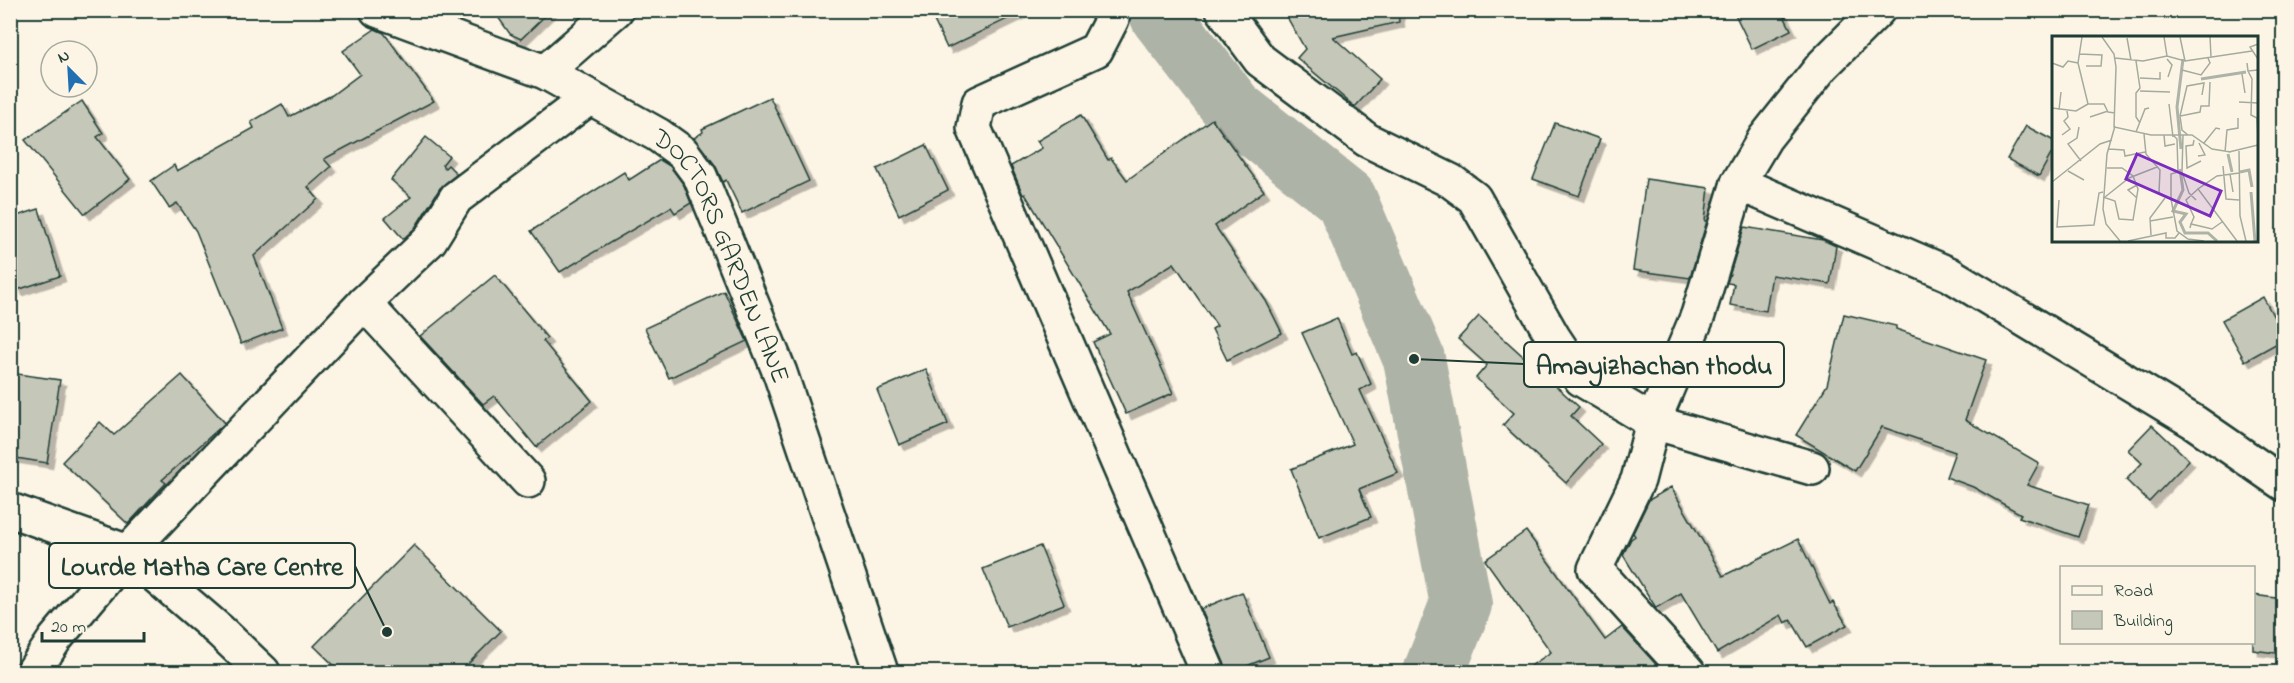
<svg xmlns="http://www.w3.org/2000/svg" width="2294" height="683" viewBox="0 0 2294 683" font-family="'Indie Flower',sans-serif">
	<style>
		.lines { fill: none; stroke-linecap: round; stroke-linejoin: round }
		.river { stroke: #aeb3a7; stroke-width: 62 }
		.building { fill: #c5c7b9; stroke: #1f3d34; stroke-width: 1.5; filter: url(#shadow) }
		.minor-casing { stroke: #1f3d34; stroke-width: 38 }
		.minor { stroke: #fcf5e5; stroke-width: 33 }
		.labels { text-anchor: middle; stroke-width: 6; stroke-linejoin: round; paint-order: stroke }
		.street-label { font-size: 26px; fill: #1f3d34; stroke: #fcf5e5 }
		.inset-river { fill: none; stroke: #aeb3a7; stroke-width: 3 }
		.inset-road { fill: none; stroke: #a4ab9e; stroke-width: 1.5 }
		.view { fill: #7b2cbf; fill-opacity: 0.15; stroke: #7b2cbf; stroke-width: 3 }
		.inset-edge { fill: none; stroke: #1f3d34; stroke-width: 3 }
		.leader { fill: none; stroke: #1f3d34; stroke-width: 2 }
		.callout-dot { fill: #1f3d34; stroke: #fcf5e5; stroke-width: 2 }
		.callout { fill: #fcf5e5; stroke: #1f3d34; stroke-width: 2 }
		.callout-label { font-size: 27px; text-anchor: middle; font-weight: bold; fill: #1f3d34 }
	</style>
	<defs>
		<filter id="shadow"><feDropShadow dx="5.5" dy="5.5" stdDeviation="0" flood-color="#0004"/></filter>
	</defs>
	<rect width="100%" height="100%" fill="#fcf5e5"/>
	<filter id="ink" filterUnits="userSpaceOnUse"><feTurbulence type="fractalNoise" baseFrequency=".0167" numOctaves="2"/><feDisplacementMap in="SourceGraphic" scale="12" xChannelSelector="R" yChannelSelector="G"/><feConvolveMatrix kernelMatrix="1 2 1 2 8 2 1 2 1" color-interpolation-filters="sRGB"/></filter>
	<g filter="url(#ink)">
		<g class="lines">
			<polyline class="river" points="1159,10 1161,16 1233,109 1346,199 1414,359 1461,604 1434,672"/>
		</g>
		<g class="building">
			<polygon points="493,10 551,10 521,39 510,34"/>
			<polygon points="929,10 1026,10 947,48"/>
			<polygon points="1283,10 1398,10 1399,22 1333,37 1380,79 1355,107 1297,58 1305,49"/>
			<polygon points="1733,10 1781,10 1791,30 1752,49"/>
			<polygon points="375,29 384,33 434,101 324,159 331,167 308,187 318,199 254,256 282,328 241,344 196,231 177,203 169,208 151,181 174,165 177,171 254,128 251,122 282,104 289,117 332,95 360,74 343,51"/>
			<polygon points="770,97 809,181 742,213 726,180 723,182 715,165 694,138 703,132 702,129"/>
			<polygon points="82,101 103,133 97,137 130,179 85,214 25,140"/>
			<polygon points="1081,115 1108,160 1111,158 1127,180 1212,119 1264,191 1215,226 1266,301 1282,333 1227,360 1212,329 1217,326 1174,263 1127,292 1173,393 1126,414 1093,342 1110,334 1025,194 1023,195 1011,166 1042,148 1037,141"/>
			<polygon points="1555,123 1600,139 1579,196 1533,179"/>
			<polygon points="2026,126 2054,141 2054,149 2039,176 2007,159"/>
			<polygon points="426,137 449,156 442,165 445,168 448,165 457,174 440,188 415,228 403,239 385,218 411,197 391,180"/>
			<polygon points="926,145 948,190 899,215 877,169"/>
			<polygon points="660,160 670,166 684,185 691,203 675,213 671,207 560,272 531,231 624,172 629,180"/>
			<polygon points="1646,179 1709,188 1705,221 1707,221 1690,278 1633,270"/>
			<polygon points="39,209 60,276 17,290 10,269 10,218"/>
			<polygon points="1744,227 1823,240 1836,246 1830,284 1772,275 1766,311 1730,305 1734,284 1727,283"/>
			<polygon points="495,275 547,338 543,341 592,401 536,447 494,396 483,404 420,336"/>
			<polygon points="724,291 747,341 669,378 645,328"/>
			<polygon points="2263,297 2283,334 2283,340 2245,361 2222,320"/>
			<polygon points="1844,314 1896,326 1896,329 1986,360 1965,420 2039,463 2027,485 2089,505 2078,537 2019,517 2021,514 1973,487 1946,477 1955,452 1882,427 1855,471 1796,435 1827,385"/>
			<polygon points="1479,316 1579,407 1571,416 1601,444 1566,483 1503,425 1514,413 1476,378 1487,365 1458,339"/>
			<polygon points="1337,318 1352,354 1357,352 1371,384 1360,390 1398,473 1359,489 1371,517 1319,538 1291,469 1353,444 1302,333"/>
			<polygon points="926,369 948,424 899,445 877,390"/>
			<polygon points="10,373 60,380 47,463 10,457"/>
			<polygon points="182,375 225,423 162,480 166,483 128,524 62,462 100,422 114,435"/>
			<polygon points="2152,425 2189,460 2149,502 2126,480 2142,463 2128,450"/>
			<polygon points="1671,487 1723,576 1798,539 1830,604 1833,602 1847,625 1807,647 1791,620 1785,623 1781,615 1717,653 1681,593 1656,608 1623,555 1631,539 1635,536 1633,533 1649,500"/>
			<polygon points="1526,531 1605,640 1622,627 1663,672 1522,672 1551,652 1485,560"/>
			<polygon points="414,545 501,631 460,672 341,672 314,646"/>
			<polygon points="1040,546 1064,604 1007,627 983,569"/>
			<polygon points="1242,592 1269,657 1232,672 1226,672 1225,665 1201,609"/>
			<polygon points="2253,595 2283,599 2283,654 2253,650"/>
		</g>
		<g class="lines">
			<g class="minor-casing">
				<g id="minor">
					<path id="s1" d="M377,10L545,72L658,135L683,153L700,176L780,373L881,672"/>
					<polyline points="1109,10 1112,19 1096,50 979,103 974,128 1208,672"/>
					<polyline points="1223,10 1260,60 1367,140 1451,181 1474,198 1553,337 1581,379 1653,422 1812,468"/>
					<polyline points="1878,10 1823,65 1765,138 1738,183 1949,274 2194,422 2284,484"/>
					<polyline points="545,72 616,10"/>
					<polyline points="364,303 528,481"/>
					<polyline points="10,510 128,552 220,631 263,672"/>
					<polyline points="33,672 55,639 128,552 364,303 430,240 456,198 590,97"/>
					<polyline points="1688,672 1595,569 1638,480 1653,422 1698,315 1738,183"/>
				</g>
			</g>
			<use href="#minor" class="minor"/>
		</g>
	</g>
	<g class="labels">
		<g class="street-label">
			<text dy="9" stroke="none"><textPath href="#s1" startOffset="448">DOCTORS GARDEN LANE</textPath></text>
		</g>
	</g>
	<g transform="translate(2052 36)">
		<rect width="206" height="206" fill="#fcf5e5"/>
		<path class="inset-river" d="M149,43L194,36M129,113L125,71L131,23M176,118L180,136M128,133L131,154L121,175L134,178L128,186L133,197H156L165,205M188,136L197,134L200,151M199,156L203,205"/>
		<path class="inset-road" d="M50,1L62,18L64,31L62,91L99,99H140L160,113L179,116M112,1L115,20M128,1L133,25M158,1L159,21M75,2L79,24M206,8L198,11L206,23M27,18L50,19L49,30H34M63,22L91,25L115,20L133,25L200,15M115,23L120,29L116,41M84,25L88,52L84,57V81L88,87M0,27L11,31L16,25L26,27L36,68H52L56,76L63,77M26,27L30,1M195,27L196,35L206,34M130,34L149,39L158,27L156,22M196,35L200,43L199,79L205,82L206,101M190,38L193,57M88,42L108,43V36M88,55L118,56M187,66L206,67M117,68L121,101M0,72L24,75L36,68M7,74L9,56M128,80L135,50L152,47L150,59M38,81L56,75M63,90L55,118L51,173L54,188L68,205M27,91L25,102L16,108L29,125M84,96L93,73L97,72M92,98L94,118L108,134L107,157L119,163L125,195L136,203L152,205M10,99L18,93L12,85L16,81L15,75M112,99L113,110L123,108M131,99L130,136L137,157L144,164M136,99L130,94L128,80L148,76L149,70H157L158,46M142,104L141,109L134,110L135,132L149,125M152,107L164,92L168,93M57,113L72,114L73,120L93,116M187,115L188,180L194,205M173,116L175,94L186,92V82M177,116L206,109M146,120L153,119L147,107M171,130L174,163L187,164M16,135L32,144M178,138L181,156M0,146L48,108L60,104M51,161L63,165L67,183L81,184L86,153L81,140L70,132H55M53,161L77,142L105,131M85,162L76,154L85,149M119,163V138L126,136L125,103L121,99M7,164L5,191L42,189L47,157L51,156M98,185L121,181M139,188L142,181L134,164L146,153M138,192L139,188L160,193L170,186M99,199L98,182L113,162M76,205L114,197V202H123L127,197M185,205L146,153L165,140L187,137"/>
		<path class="view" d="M85,118L169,155L158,180L74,143Z"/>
		<rect width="206" height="206" class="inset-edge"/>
	</g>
	<path class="leader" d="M1414 359L1524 364M387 632L355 566"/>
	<g class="callout-dot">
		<circle cx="1414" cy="359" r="6"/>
		<circle cx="387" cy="632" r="6"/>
	</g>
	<g class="callout">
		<rect x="1524" y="342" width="260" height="45" rx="6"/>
		<rect x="49" y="543" width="306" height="45" rx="6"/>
	</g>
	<g class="callout-label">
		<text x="1654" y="374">Amayizhachan thodu</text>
		<text x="202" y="575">Lourde Matha Care Centre</text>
	</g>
	<rect width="2294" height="683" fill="none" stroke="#fcf5e5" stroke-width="36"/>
	<rect x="18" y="18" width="2258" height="647" fill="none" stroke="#1f3d34" stroke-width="2" filter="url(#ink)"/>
	<rect x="2060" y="566" width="195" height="78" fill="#fcf5e5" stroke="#a4ab9e" stroke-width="1.5"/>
	<rect x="2072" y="586" width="30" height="9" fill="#fcf5e5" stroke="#a4ab9e" stroke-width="1.5"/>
	<text x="2114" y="596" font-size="18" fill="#1f3d34">Road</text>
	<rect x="2072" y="611" width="30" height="18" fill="#c5c7b9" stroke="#a4ab9e" stroke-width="1.5"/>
	<text x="2114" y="626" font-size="18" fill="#1f3d34">Building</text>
	<g transform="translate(69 69) rotate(336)"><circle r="28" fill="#fcf5e5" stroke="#a4ab9e" stroke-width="1.5"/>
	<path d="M0-4.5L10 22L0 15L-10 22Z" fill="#1f6fb2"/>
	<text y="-9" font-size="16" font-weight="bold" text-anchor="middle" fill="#1f3d34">N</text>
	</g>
	<path d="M42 632v9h102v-9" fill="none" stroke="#1f3d34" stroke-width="3"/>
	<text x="51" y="632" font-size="18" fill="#1f3d34" stroke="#fcf5e5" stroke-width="4.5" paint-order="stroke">20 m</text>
</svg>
